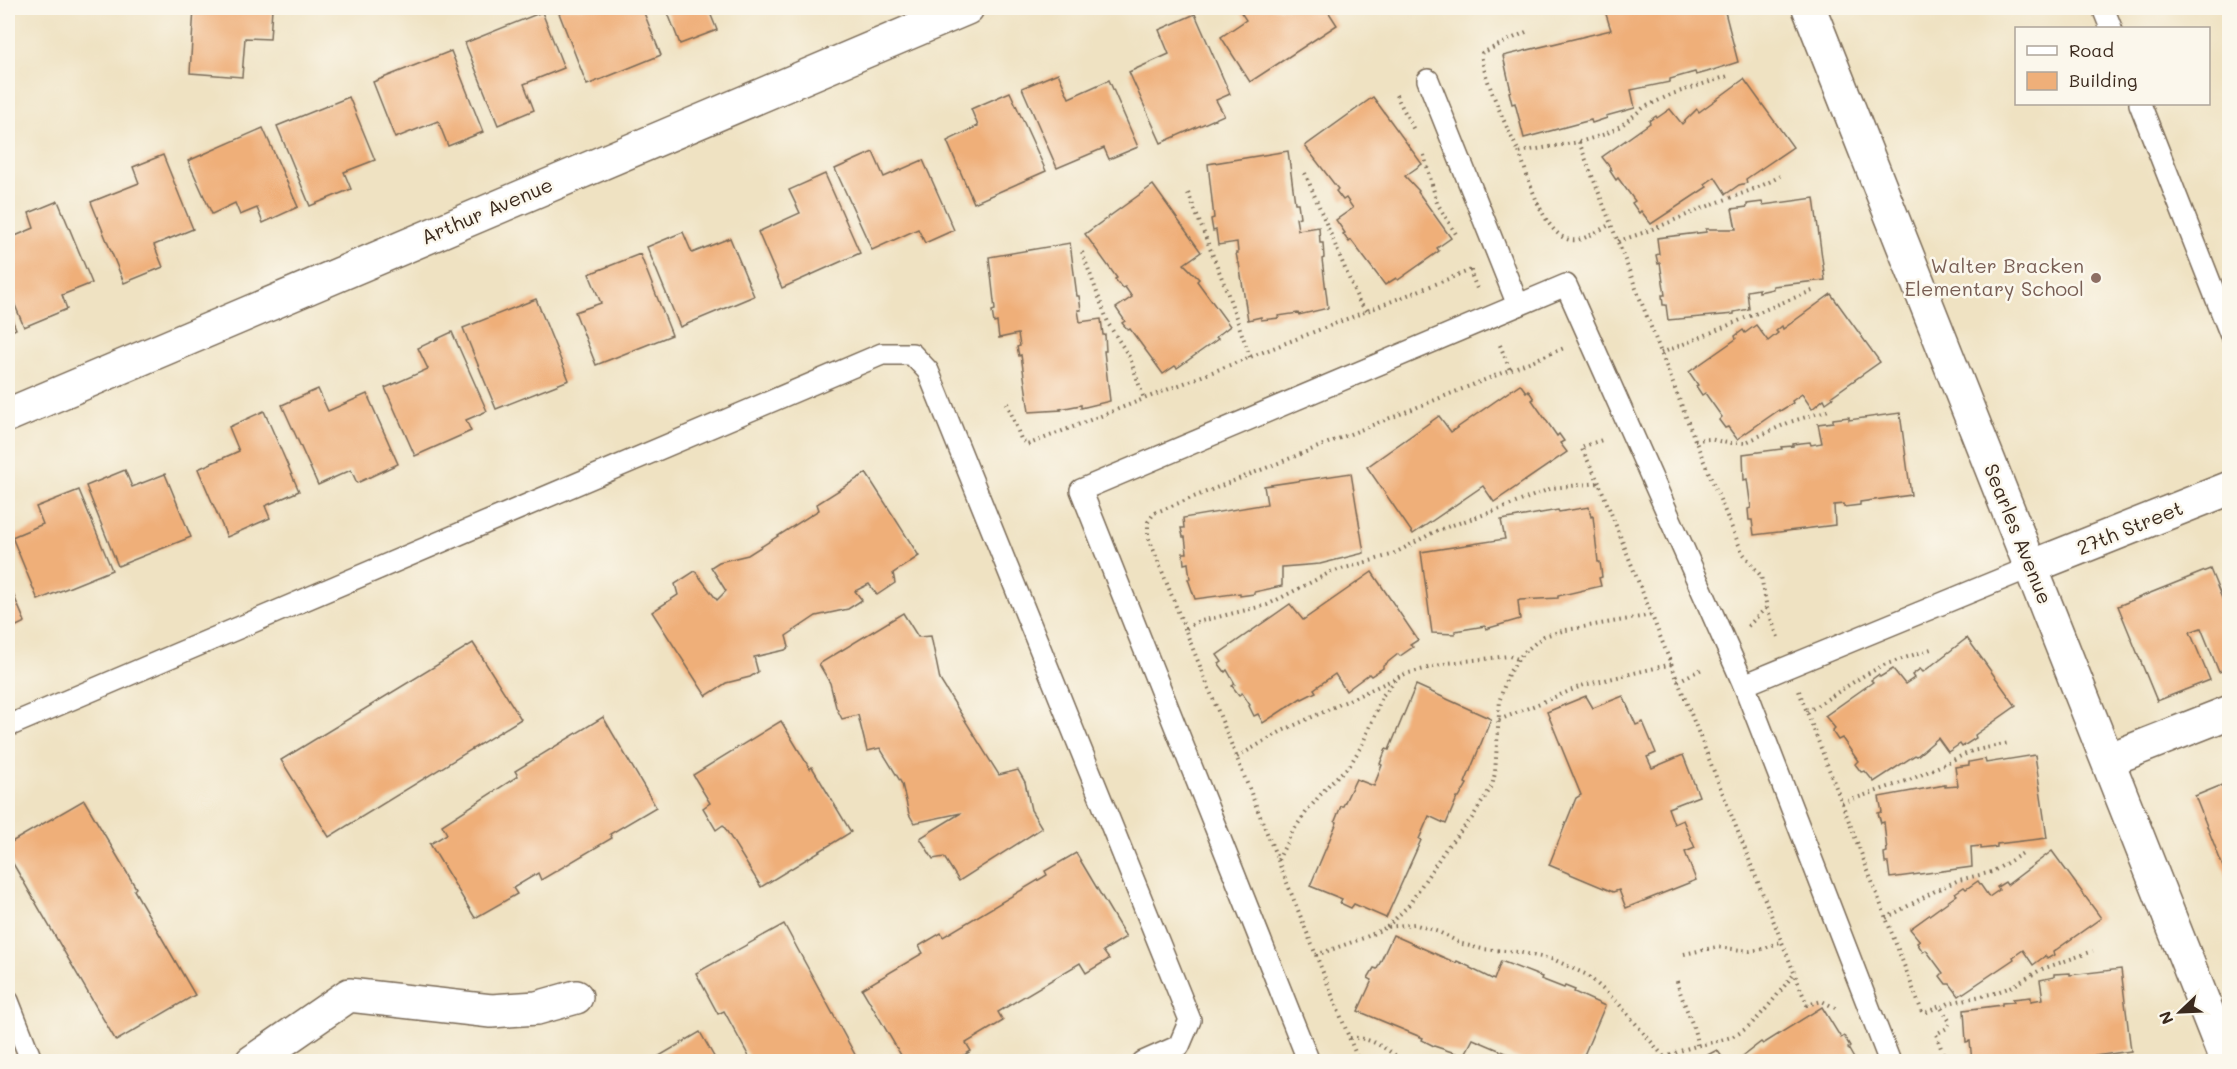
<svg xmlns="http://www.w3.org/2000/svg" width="2237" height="1069" viewBox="0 0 2237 1069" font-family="Mali,sans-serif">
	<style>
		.building { fill: #efaf79 }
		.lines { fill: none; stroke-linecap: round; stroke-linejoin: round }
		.service-casing { stroke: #7a6a57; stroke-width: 24 }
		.minor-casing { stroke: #7a6a57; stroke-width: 36 }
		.tertiary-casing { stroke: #7a6a57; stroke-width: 36 }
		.path { stroke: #7a6a57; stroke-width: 4; stroke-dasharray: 1.5 4.5; stroke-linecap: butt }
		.service { stroke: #fff; stroke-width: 21 }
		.minor { stroke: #fff; stroke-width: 33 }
		.tertiary { stroke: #fff; stroke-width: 33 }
		.education-dot { fill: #8d6e63; stroke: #fbf7ec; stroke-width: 2 }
		.labels { text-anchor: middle; stroke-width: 5; stroke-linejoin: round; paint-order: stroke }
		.street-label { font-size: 20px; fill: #3b2a1e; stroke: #fbf7ec }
		.education-label { font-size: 20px; fill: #785e54; stroke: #fbf7ec; text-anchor: end }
	</style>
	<rect width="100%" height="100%" fill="#fbf7ec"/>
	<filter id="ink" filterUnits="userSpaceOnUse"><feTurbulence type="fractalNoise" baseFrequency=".0167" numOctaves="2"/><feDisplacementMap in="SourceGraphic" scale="12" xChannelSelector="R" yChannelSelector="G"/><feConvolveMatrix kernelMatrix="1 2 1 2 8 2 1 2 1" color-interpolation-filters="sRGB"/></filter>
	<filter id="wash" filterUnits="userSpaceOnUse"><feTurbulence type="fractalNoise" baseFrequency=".008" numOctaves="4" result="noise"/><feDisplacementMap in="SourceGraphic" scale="24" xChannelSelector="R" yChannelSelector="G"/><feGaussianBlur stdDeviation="1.35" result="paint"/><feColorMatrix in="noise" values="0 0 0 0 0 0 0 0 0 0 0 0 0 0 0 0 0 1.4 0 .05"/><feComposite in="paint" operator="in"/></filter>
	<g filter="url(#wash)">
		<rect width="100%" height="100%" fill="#efe2c2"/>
		<g id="blocks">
			<g class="building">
				<polygon points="194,8 272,8 270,39 245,38 242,77 190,73"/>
				<polygon points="557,8 642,8 661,55 587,85"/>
				<polygon points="666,8 708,8 717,30 680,44"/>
				<polygon points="1238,8 1326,8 1337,25 1250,82 1221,37 1246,20"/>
				<polygon points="1616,8 1724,8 1738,62 1707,72 1696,75 1695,72 1670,79 1670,82 1631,90 1635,108 1606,116 1607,118 1592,123 1591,120 1524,138 1515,103 1512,104 1509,92 1511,91 1503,56 1611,30 1605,11"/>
				<polygon points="542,12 564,68 524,84 534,110 498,125 465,43"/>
				<polygon points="1195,14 1230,94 1216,100 1224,115 1161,143 1129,72 1169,54 1159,30"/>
				<polygon points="451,51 483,132 448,146 438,121 395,138 373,82"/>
				<polygon points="1058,73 1069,98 1109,80 1138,147 1109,159 1104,148 1057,168 1022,88"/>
				<polygon points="1744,79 1793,147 1746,179 1747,183 1739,185 1726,194 1715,177 1705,184 1707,187 1651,224 1641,211 1639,213 1632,203 1635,201 1618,178 1616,180 1610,171 1612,170 1602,157 1650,123 1649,121 1656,116 1657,118 1670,109 1682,124 1697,109 1699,112"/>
				<polygon points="1010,92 1046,171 974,203 947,141 978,126 971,109"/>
				<polygon points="349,97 375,160 344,172 351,189 310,206 277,126"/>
				<polygon points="1373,97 1422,164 1405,176 1419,191 1418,192 1451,238 1437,248 1439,251 1398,280 1396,278 1385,285 1351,240 1349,242 1343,234 1345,233 1336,220 1353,208 1346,198 1343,200 1336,191 1338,189 1305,146"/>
				<polygon points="263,128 298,207 263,223 257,208 240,215 235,203 212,214 188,161"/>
				<polygon points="1288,151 1295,203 1298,203 1300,217 1296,218 1298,230 1319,227 1320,243 1323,243 1324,258 1322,259 1328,308 1299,315 1298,313 1278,316 1279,318 1261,320 1261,317 1248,320 1239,263 1238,263 1236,253 1238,253 1237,242 1218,245 1216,230 1213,231 1211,219 1214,218 1208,164"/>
				<polygon points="873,152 884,177 923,160 954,230 925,243 918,229 872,250 835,169"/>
				<polygon points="163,155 193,229 154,245 163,267 124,283 91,202 139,183 133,167"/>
				<polygon points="825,174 860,253 782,288 758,232 800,213 789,190"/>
				<polygon points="1153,185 1201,252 1184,264 1199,279 1197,281 1230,326 1216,337 1218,339 1177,368 1175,366 1163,374 1130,329 1128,330 1122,323 1125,321 1116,308 1132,297 1125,287 1122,288 1115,279 1117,278 1085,234"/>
				<polygon points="1814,198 1825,280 1773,286 1773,289 1759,292 1759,289 1747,291 1749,309 1734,312 1734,314 1668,320 1666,305 1663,305 1662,295 1665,295 1660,263 1658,264 1656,255 1659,254 1657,238 1706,232 1706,229 1736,229 1732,209 1747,207 1747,204 1762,202 1763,205"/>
				<polygon points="58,201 92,283 62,295 67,309 24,327 8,288 8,239 34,228 29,213"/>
				<polygon points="683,232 692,253 730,238 754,296 680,327 647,247"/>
				<polygon points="1070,243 1077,296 1079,296 1081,310 1078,310 1080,322 1101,319 1103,335 1105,335 1106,351 1104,351 1110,401 1081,408 1081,405 1060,409 1061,410 1029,412 1021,355 1019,356 1017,347 1020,346 1018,334 999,338 997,322 994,323 992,311 995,310 989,257"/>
				<polygon points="640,254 672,335 596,365 575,312 601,303 589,274"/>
				<polygon points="1831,294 1880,362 1832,396 1833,398 1826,403 1824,399 1812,409 1802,394 1792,401 1793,403 1780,411 1779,410 1737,439 1728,427 1725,428 1719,420 1722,417 1705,393 1702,395 1696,386 1698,385 1689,372 1736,339 1735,336 1743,330 1745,333 1756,325 1768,341 1778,333 1776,331 1782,326 1783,329"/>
				<polygon points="536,299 569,380 496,409 463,328"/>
				<polygon points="8,310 16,329 8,333"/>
				<polygon points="452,332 487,411 466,420 471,431 415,456 385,388 428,369 418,348"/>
				<polygon points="1520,384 1526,392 1528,390 1534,399 1532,400 1557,436 1559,434 1564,441 1560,443 1567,452 1494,502 1483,486 1413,534 1367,467 1439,416 1451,432"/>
				<polygon points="318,389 328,411 367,394 398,464 357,483 351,470 318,485 282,405"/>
				<polygon points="264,411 299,491 265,506 270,518 227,537 198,469 239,451 229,427"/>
				<polygon points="1900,413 1911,495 1860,502 1860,505 1844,507 1844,504 1834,505 1835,525 1754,535 1752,520 1749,520 1748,509 1751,508 1747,479 1744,480 1743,454 1782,449 1781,447 1793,446 1793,444 1810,442 1811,445 1822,443 1818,424 1833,422 1833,419 1849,417 1849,420"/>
				<polygon points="125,470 132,487 165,474 191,537 118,566 86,486"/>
				<polygon points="866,473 919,556 893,573 895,583 877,595 869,584 855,591 862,600 848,609 816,616 786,636 789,647 785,650 754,657 758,672 750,677 726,683 706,696 652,612 678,595 675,584 695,571 717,600 726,591 711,567 719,562 748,555 819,510 817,504"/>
				<polygon points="1351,473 1364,553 1320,564 1282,567 1282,586 1254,592 1254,594 1240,596 1240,593 1195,599 1188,579 1190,579 1188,563 1184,564 1183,553 1187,553 1185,537 1183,537 1181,528 1184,528 1183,518 1267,504 1264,486"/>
				<polygon points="79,490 112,570 38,600 12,537 43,524 36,507"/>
				<polygon points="1589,507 1591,517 1593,516 1598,562 1600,562 1602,577 1599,578 1601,586 1558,596 1558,598 1520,600 1518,601 1520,619 1489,628 1486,629 1485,626 1455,631 1455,634 1432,633 1421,552 1505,539 1501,520 1558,510 1559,512"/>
				<polygon points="2210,569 2230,618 2230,668 2219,672 2201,628 2190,632 2210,680 2157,701 2118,606"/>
				<polygon points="1372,572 1418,640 1410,645 1413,647 1400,656 1398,654 1383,666 1383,668 1371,676 1369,674 1346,691 1335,674 1314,689 1316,692 1302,699 1301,698 1263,723 1258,714 1254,716 1249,706 1250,705 1242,693 1239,695 1232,686 1235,684 1227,670 1225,672 1219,664 1222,662 1217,655 1290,604 1303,620"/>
				<polygon points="8,582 25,622 8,630"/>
				<polygon points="903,613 918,637 931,636 940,680 999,775 1018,770 1025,782 1031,810 1042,828 959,881 944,857 933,859 920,838 961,813 914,823 909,814 902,784 880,748 867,751 858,715 842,719 836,707 830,683 819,664"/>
				<polygon points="1967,638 2016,706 1975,735 1976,738 1962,747 1960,744 1948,752 1938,738 1917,756 1915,755 1874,782 1865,771 1861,772 1855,764 1858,761 1842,738 1838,740 1832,731 1835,728 1825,716 1873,682 1871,680 1878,675 1880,677 1893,669 1905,684 1914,678 1912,675 1920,669 1923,672"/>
				<polygon points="473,643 521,719 329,837 281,760"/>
				<polygon points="1416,685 1491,719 1465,783 1467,784 1459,798 1457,798 1446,824 1429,816 1419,839 1421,840 1386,918 1354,904 1351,908 1340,903 1342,899 1310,886 1337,822 1335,821 1341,806 1343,806 1356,779 1374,786 1382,765 1380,764 1386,749 1389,750"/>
				<polygon points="1586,696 1593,708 1623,696 1636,725 1643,722 1656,753 1647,757 1652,768 1683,755 1699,796 1668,808 1674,824 1683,820 1695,848 1685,852 1696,880 1626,908 1619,890 1613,892 1549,865 1576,798 1581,795 1547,712"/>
				<polygon points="603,717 656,807 610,834 612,838 541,880 538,873 513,888 517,894 475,918 430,844 447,834 442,825 518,776 515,771"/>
				<polygon points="781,721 810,769 812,767 851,832 761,887 723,825 716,830 703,808 710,803 693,775"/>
				<polygon points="2035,755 2047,838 1997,844 1997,847 1981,849 1981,846 1971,847 1972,867 1890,878 1888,863 1885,863 1884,853 1887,852 1884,822 1881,823 1878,813 1882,812 1879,797 1945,785 1945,787 1958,786 1955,767 1969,765 1969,762 1985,759 1986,763"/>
				<polygon points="2230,777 2230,882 2229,882 2195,796 2227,783 2225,778"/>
				<polygon points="84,800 136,888 134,890 195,995 116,1041 8,855 8,844"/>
				<polygon points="2052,851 2101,918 2053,952 2054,955 2047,959 2045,956 2033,965 2023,950 2013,957 2014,959 1959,996 1950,984 1946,984 1940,976 1943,973 1926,950 1923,952 1917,943 1920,941 1910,929 1957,895 1955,893 1964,887 1966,889 1978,881 1989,897 1999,890 1997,887 2005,882 2007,885"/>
				<polygon points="1076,853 1126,937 1103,951 1109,959 1086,973 1080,963 998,1012 1003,1021 966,1043 971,1051 953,1062 945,1062 943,1058 938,1062 905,1062 862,989 923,953 919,946 941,933 943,937 1047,875 1045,871"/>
				<polygon points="784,924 859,1062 752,1062 724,1011 718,1014 696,973"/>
				<polygon points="1393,935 1456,963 1457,961 1470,967 1470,968 1494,980 1501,961 1542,977 1541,979 1564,988 1565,986 1575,990 1574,992 1605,1006 1581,1062 1527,1062 1473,1039 1464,1056 1434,1046 1422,1040 1423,1038 1358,1011 1372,980 1368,978 1374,968 1377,969"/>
				<polygon points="2121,969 2131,1051 2081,1058 2081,1061 2072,1062 2065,1062 2065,1060 2055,1062 1972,1062 1970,1041 1966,1042 1964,1010 2002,1005 2002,1003 2014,1002 2013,999 2031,997 2031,1001 2043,999 2040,980 2054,977 2054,974 2070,973 2070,975"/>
				<polygon points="1822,1007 1841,1038 1844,1036 1850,1046 1848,1048 1856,1062 1735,1062 1761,1042 1763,1044"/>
				<polygon points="700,1032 717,1062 649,1062"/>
				<polygon points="1717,1050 1726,1062 1696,1062 1704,1057"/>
			</g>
		</g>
	</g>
	<g filter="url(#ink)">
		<use href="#blocks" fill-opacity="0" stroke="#7a6a57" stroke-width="1.5"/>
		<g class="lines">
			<g class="service-casing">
				<g id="service">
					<polyline points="2103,8 2111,28"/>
					<polyline points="1428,80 1518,305"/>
					<polyline points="2140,104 2230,333"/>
					<polyline points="1744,685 2031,567"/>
					<polyline points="8,726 882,354 912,354 928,371 1190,1020 1179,1046 1143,1062"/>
					<polyline points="8,1001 32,1062"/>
					<polyline points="1309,1062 1081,490 1566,285 1744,685 1890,1062"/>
				</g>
			</g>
			<g class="minor-casing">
				<g id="minor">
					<polyline points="2031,567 2230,488"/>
					<polyline points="2108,760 2230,712"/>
					<polyline points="252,1062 349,995 491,1011 537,1008 576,997"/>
				</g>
			</g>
			<g class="tertiary-casing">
				<g id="tertiary">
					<polyline points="1809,8 2227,1062"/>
					<polyline points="8,415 967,8"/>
				</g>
			</g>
			<g class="path">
				<path d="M1526,32L1482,53C1478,66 1511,138 1519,152L1579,142L1695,440L1742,552L1761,576L1767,608L1779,640"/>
				<polyline points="1396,95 1415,132"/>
				<polyline points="1579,142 1606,134 1622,125 1643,108 1672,94 1728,76"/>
				<path d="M1519,152C1528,175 1545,245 1577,240C1588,238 1601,229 1611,224"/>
				<polyline points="1424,155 1437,203 1456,234"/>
				<polyline points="1305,173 1359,302 1367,311"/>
				<polyline points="1188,193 1225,286 1250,357"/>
				<path d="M1618,241C1649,232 1676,219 1706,207C1732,196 1755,191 1780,176"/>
				<polyline points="1082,252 1109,325 1130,358 1144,399"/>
				<polyline points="1471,270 1471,274 1478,291"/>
				<polyline points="1500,345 1510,370"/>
				<path d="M1661,353C1713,333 1763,309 1815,290"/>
				<polyline points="1007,403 1021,439 1027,445 1471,270"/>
				<polyline points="1695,440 1710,439 1727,443 1744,443 1790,422 1832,409"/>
				<polyline points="1599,483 1581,447 1605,439"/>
				<polyline points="1748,626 1766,608"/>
				<polyline points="1185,629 1148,536 1148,522 1154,513 1564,348"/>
				<polyline points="1678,681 1704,668"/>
				<polyline points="1799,691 1922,1012 1927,1012 1940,1006 1950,1022 1947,1028 1936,1034 1946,1062"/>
				<polyline points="1807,712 1863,676 1884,665 1934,648"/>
				<polyline points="1499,720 1584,685 1672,664"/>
				<polyline points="1237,757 1282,731 1405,674 1448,663 1509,656 1518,659"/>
				<polyline points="1842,803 1912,779 1972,751 2009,743"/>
				<polyline points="1278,860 1291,834 1307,811 1331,782 1350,765 1362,745 1383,695 1396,680"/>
				<polyline points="1886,918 1937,890 1959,880 1992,872 2023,853"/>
				<polyline points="1387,927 1408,906 1447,847 1472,818 1492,786 1495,773 1500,699 1508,674 1523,653 1544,636 1566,630 1652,615"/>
				<polyline points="1684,954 1717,947 1750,951 1763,949 1782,941"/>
				<polyline points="1316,955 1364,938 1387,927 1414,924 1439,932 1462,944 1482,949 1518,952 1555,960 1587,975 1618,1003 1665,1058"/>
				<path d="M1677,981C1682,1003 1695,1023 1697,1045"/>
				<polyline points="1942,1007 1949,1003 1995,993 2013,986 2042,969 2093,951"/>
				<path d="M1350,1038C1371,1036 1386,1050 1403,1060L1409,1062"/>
				<polyline points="1359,1062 1185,629 1197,622 1267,605 1331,572 1391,555 1438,530 1506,507 1552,488 1599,483 1807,1005 1822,1001 1837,1009"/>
				<path d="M1660,1062C1681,1046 1707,1045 1731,1037C1754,1029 1778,993 1794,974"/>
			</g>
			<use href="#service" class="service"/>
			<use href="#minor" class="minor"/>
			<use href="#tertiary" class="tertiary"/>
		</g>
	</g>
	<circle class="education-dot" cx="2096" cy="278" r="6"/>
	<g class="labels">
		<g class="street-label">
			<text transform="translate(487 211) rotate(-23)" y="7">Arthur Avenue</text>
			<text transform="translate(2130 528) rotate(-22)" y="7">27th Street</text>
			<text transform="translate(2018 534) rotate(68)" y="7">Searles Avenue</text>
		</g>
		<g class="education-label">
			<text x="2084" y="273">Walter Bracken<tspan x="2084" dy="23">Elementary School</tspan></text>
		</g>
	</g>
	<rect width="2237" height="1069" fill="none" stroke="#fbf7ec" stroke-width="30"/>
	<rect x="2015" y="27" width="195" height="78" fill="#fbf7ec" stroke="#aea59a" stroke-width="1.5"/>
	<rect x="2027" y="46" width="30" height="9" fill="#ffffff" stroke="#aea59a" stroke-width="1.5"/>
	<text x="2069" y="57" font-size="18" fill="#3b2a1e">Road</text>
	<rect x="2027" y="72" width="30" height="18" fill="#efaf79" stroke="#aea59a" stroke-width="1.5"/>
	<text x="2069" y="87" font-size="18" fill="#3b2a1e">Building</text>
	<g transform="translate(2180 1012) rotate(247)" stroke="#fbf7ec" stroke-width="4.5" paint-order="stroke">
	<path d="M0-4.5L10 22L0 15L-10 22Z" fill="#3b2a1e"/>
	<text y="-9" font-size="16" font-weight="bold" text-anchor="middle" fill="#3b2a1e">N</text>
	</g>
</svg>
